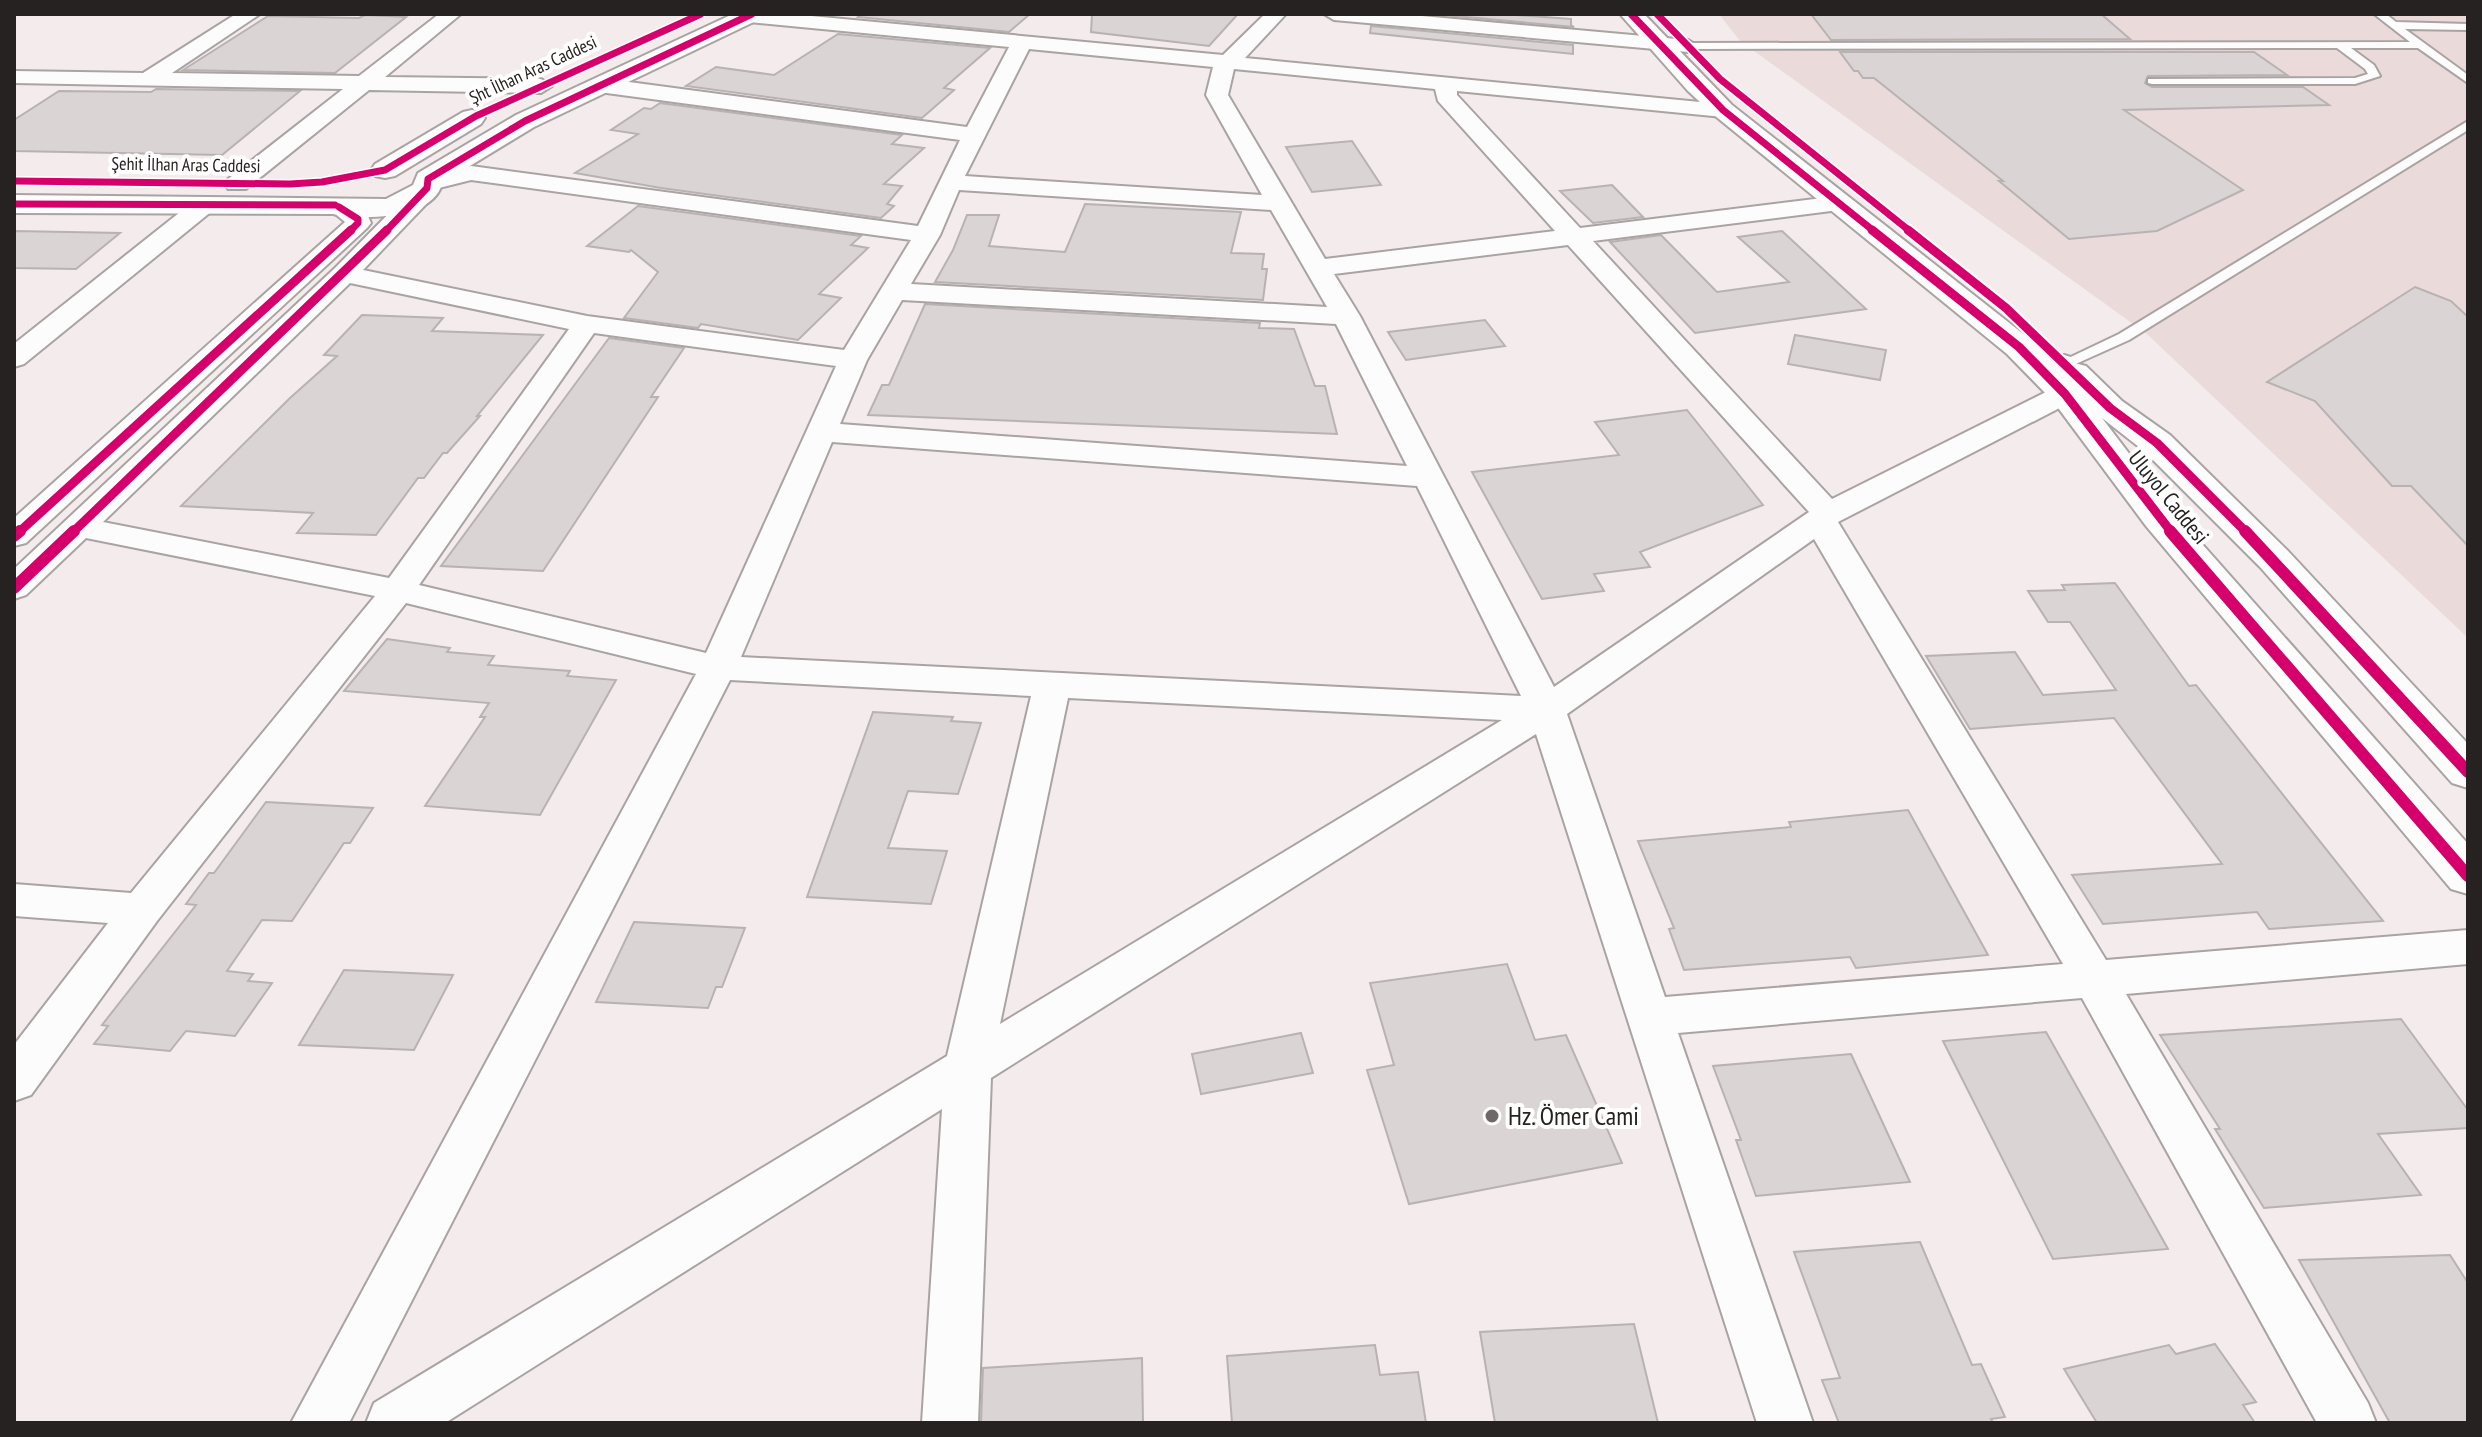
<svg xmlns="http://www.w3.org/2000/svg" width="2482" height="1437" viewBox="0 0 2482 1437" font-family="'PT Sans Narrow',sans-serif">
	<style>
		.built { fill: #eadbda }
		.building { fill: #dad4d4; stroke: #b8b2b2; stroke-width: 2 }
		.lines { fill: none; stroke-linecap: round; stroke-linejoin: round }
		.service-casing { stroke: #a9a3a2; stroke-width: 4 }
		.minor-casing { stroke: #a9a3a2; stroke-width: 4 }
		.secondary-casing { stroke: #a9a3a2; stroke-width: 4 }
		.service { fill: #fdfcfc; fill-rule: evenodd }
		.minor { fill: #fdfcfc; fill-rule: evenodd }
		.secondary { fill: #fdfcfc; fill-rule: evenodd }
		.cycleway-far2-casing { stroke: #fff; stroke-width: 10 }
		.cycleway-far1-casing { stroke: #fff; stroke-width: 13 }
		.cycleway-casing { stroke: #fff; stroke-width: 17 }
		.cycleway-far2 { stroke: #d6006c; stroke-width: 7 }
		.cycleway-far1 { stroke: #d6006c; stroke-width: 9 }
		.cycleway { stroke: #d6006c; stroke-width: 12 }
		.poi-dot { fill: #6e6968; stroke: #fff; stroke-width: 3 }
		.labels { text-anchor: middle; stroke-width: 8; stroke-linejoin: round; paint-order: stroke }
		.far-street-label { font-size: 18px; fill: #262221; stroke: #fff }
		.street-label { font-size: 22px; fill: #262221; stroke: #fff }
		.near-poi-label { font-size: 26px; fill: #262221; stroke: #fff; text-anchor: start }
	</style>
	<rect width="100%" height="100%" fill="#f4ecec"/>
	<polygon class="built" points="1719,14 2468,14 2468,638 2147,334 1740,41"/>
	<g class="building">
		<polygon points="862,14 1030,14 1009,32 858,17"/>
		<polygon points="1092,14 1238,14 1209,46 1091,32"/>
		<polygon points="1433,14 1502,14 1571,19 1571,25 1574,27"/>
		<polygon points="1811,14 2101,14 2130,39 1831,40"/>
		<polygon points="365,15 406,17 335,73 183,70 268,16 359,18"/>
		<polygon points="1371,26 1573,45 1573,54 1370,33"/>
		<polygon points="838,34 990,48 944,88 954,90 922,118 686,86 716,67 774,75"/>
		<polygon points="1840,52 2254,52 2287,75 2148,76 2145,83 2152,87 2303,87 2329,105 2124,110 2243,190 2157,231 2069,239 1999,181 2003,181 1874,78 1863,78 1858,71 1854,71"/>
		<polygon points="156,89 300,91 222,155 14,151 14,120 59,91 151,92"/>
		<polygon points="660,103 902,135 892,144 924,148 884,184 902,186 887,204 894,206 881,218 661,188 575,173 638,134 611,130 644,108 651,109"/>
		<polygon points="1352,141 1381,185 1312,192 1286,147"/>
		<polygon points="1612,185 1643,217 1593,223 1560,191"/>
		<polygon points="1085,204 1241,212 1231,253 1264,254 1262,269 1267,269 1263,300 935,282 953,250 967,215 999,215 989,246 1065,252"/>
		<polygon points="638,206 861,236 851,245 868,248 819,294 841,298 798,340 701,324 698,328 624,318 658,272 631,250 629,252 587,246"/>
		<polygon points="14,231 120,233 76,269 14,268"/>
		<polygon points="1782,231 1866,309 1695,333 1610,242 1661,235 1717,292 1789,282 1738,237"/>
		<polygon points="2415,287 2451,301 2468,317 2468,546 2411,486 2392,486 2315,401 2267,382"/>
		<polygon points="925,304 1260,323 1259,328 1294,329 1315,386 1325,386 1337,434 868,415 882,385 889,385"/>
		<polygon points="362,315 443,318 432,331 543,335 477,416 480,416 447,453 443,453 424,478 418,478 376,535 297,533 313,513 181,506 290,398 337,356 324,355"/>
		<polygon points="1485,320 1505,346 1406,360 1388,332"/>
		<polygon points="1795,335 1886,350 1880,380 1788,364"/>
		<polygon points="609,338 684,348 651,397 658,397 543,571 441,566"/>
		<polygon points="1687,410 1763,505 1640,552 1650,567 1594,574 1604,591 1542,599 1472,472 1619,455 1595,422"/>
		<polygon points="2115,583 2189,686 2196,685 2383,921 2269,929 2257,912 2103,924 2072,875 2222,864 2114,718 1970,729 1926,656 2015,652 2043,695 2116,690 2070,622 2048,622 2028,591 2065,590 2062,585"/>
		<polygon points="387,639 450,648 447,652 494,656 488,665 570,671 567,676 616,680 540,815 425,806 485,717 480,717 489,703 344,691"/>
		<polygon points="873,712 953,717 951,721 981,723 958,794 908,791 888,848 947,851 931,904 807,897"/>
		<polygon points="266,802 373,808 350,843 344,843 292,921 262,920 227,971 253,974 248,981 272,983 235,1036 186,1031 170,1051 94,1044 108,1026 102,1025 196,905 186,904 209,873 214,873"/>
		<polygon points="1908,810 1988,955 1856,968 1850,957 1684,970 1669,929 1674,928 1638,841 1791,827 1789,822"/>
		<polygon points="634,922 745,928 722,987 716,987 708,1008 596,1002"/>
		<polygon points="1507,964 1535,1040 1566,1035 1622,1163 1409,1204 1367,1070 1394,1065 1370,983"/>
		<polygon points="344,970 453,975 414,1050 299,1045"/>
		<polygon points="2401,1019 2468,1110 2468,1128 2378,1134 2421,1195 2264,1208 2215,1129 2220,1129 2160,1035"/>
		<polygon points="2046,1032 2168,1249 2053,1259 1943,1041"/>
		<polygon points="1301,1033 1313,1073 1201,1094 1192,1054"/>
		<polygon points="1851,1054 1910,1182 1756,1196 1736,1140 1741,1140 1713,1066"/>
		<polygon points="1920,1242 1972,1365 1981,1364 2005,1417 1991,1419 1993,1423 1839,1423 1822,1380 1840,1378 1794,1252"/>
		<polygon points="2450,1255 2468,1283 2468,1423 2390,1423 2299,1260"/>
		<polygon points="1634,1324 1658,1423 1495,1423 1480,1332"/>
		<polygon points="2215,1344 2256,1402 2243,1405 2255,1423 2097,1423 2064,1369 2169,1345 2176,1354"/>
		<polygon points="1375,1345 1380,1375 1418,1372 1426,1423 1232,1423 1227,1356"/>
		<polygon points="1142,1358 1143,1423 981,1423 983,1368"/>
	</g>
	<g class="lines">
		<g class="service-casing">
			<g id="service">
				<polygon points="2374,14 2386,14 2396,22 2468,24 2468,30 2405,29 2468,75 2468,83 2418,48 2351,48 2374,65 2380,76 2355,84 2152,84 2148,83 2148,79 2355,78 2368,74 2365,69 2337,48 1688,49 1683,46 1688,43 2410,42"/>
				<polygon points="2468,121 2468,130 2129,340 2069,367 2064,369 2056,364 2119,334"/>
			</g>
		</g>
		<g class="minor-casing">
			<g id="minor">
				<polygon points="236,14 260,14 172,73 359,76 439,14 461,14 385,77 541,79 552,86 541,93 369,90 246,189 228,189 225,184 228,179 343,89 14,83 14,71 143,73"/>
				<path d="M740,14H790L1223,55L1265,14H1286L1245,58L1731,105L1734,110L1723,117L1457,91V95L1580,228L1839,196L1848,198L1851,203L1848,208L1839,210L1593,241L1832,499L2050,390V364L2054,358L2064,355L2074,358C2081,368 2083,390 2075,400L1838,522L2106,960L2468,930V964L2126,994L2368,1403L2376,1423H2317L2082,998L1678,1033L1813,1423H1757L1536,734L991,1078L978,1423H922L942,1109L445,1423H366L374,1403L947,1056L1031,696L730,680L349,1423H291L696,674L406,603L157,921L31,1095L14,1101V1045L108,923L14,916V884L131,893L375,596L86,538L26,595L14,599V569L335,268L413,189L420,187L417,183L420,178L471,166L918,226L960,140L599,92L588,85L599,78L967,127L1009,47L749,22L742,20ZM1029,49L1213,67L1206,95L1262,195L965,176ZM1234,69L1435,89L1438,101L1555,231L1325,259L1228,95ZM471,180L911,240L844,350L587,316L363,270L431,199L434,194L431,190ZM959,190L1271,210L1327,307L911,284L940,235ZM1568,245L1809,512L1554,687L1360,316L1334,274ZM350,283L569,329L389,578L103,522ZM902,300L1336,324L1407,466L840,424L867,360ZM594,333L836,366L706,653L419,585ZM832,442L1417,486L1521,696L741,657ZM1814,539L2063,964L1665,997L1567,714ZM1068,698L1502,720L1000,1024Z"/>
				<polygon points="1324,14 1400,14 1688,40 1698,46 1688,52 1334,20"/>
				<polygon points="203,199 212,201 215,206 212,211 24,364 14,367 14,344 194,201"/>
				<polygon points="339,200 367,214 371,223 367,228 26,543 14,546 14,518 345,222 327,207 330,202"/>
			</g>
		</g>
		<g class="secondary-casing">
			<g id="secondary">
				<path d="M733,14H763L760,19L534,127L442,183C435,219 361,221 333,214L14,213V195L386,199L413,185L418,173L516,115Z"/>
				<polygon points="1620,14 1644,14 1732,105 2031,340 2060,369 2074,363 2086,366 2122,401 2170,435 2288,551 2468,744 2468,788 2452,783 2260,567 2144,451 2102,418 2172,510 2468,844 2468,894 2451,889 2146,526 2053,401 2007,354 1714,115 1688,91"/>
				<polygon points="472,110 481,112 485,118 481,124 395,176 385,178 375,176 371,170 375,164 463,112"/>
			</g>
		</g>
		<use href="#service" class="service"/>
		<use href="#minor" class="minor"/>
		<use href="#secondary" class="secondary"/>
		<g class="cycleway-far2-casing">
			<g id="cycleway-far2">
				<polyline points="1631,14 1723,110 1875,232"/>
				<polyline points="1657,14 1720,79 1911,232"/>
				<polyline points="14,181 290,184 322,182 385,170 476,116 701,14"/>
				<polyline points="14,204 335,205"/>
				<polyline points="339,207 358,219 358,223 349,232"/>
				<polyline points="385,232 427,188 428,179 525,121 752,14"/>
			</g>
		</g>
		<g class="cycleway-far1-casing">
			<g id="cycleway-far1">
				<polyline points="1872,230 2019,347 2065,394 2172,533"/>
				<polyline points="1908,230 2006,308 2110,408 2157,443 2247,533"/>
				<polyline points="18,533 351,230"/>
				<polyline points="72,533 387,230"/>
			</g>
		</g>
		<g class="cycleway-casing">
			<g id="cycleway">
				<polyline points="2170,531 2468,876"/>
				<polyline points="2245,531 2468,772"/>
				<polyline points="14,536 20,531"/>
				<polyline points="14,588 74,531"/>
			</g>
		</g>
		<use href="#cycleway-far2" class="cycleway-far2"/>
		<use href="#cycleway-far1" class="cycleway-far1"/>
		<use href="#cycleway" class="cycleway"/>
	</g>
	<circle class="poi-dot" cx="1492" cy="1116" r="8"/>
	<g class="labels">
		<g class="far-street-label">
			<text transform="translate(533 70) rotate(-25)" y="6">Şht İlhan Aras Caddesi</text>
			<text transform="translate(186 165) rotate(1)" y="6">Şehit İlhan Aras Caddesi</text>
		</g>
		<g class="street-label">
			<text transform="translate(2169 497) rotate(51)" y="8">Uluyol Caddesi</text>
		</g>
		<g class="near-poi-label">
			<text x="1508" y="1125">Hz. Ömer Cami</text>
		</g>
	</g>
	<rect width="2482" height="1437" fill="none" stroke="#262221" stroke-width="32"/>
</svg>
